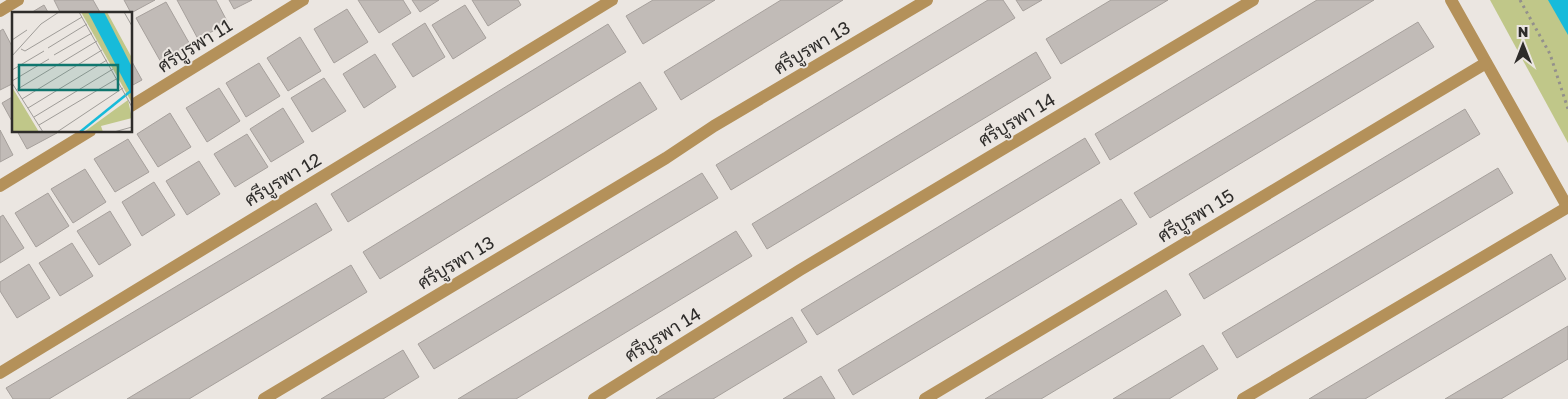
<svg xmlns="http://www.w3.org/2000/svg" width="1568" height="399" viewBox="0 0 1568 399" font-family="'Golos Text',Sarabun,sans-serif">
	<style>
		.green { fill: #c0c789 }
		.water { fill: #17bbda }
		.building { fill: #c1bbb7; stroke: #a6a09c }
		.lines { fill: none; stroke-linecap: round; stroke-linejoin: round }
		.path { stroke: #93908c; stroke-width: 3; stroke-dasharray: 2.5 4; stroke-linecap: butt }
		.minor { stroke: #b4915a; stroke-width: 12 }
		.labels { text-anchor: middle; stroke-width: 4; stroke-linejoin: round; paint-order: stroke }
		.street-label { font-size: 18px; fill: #2e2c2a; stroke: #ebe6e1 }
		.inset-river { fill: none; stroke: #17bbda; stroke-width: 2.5 }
		.inset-road { fill: none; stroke: #9f9c98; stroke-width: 1 }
		.view { fill: #0f766e; fill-opacity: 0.15; stroke: #0f766e; stroke-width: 2.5 }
		.inset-edge { fill: none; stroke: #2e2c2a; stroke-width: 2.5 }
	</style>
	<rect width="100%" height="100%" fill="#ebe6e1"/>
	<polygon class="green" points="1490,0 1568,0 1568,143"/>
	<polygon class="water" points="1548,0 1568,0 1568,35"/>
	<g class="building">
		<polygon points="54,0 93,0 101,14 61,14"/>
		<polygon points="124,0 155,0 131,13"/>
		<polygon points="177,0 216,0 228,23 198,39"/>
		<polygon points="229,0 252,0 234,9"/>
		<polygon points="358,0 403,0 411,13 379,33"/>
		<polygon points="412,0 439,0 420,12"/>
		<polygon points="472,0 518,0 521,5 488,26"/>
		<polygon points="653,0 715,0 643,44 626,16"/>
		<polygon points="781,0 843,0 681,100 664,72"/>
		<polygon points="988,0 1003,0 1015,18 731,190 716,165"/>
		<polygon points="1016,0 1042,0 1023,11"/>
		<polygon points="1111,0 1168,0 1061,64 1046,39"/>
		<polygon points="1317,0 1374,0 1110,160 1095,134"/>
		<polygon points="166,2 192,48 162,64 136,18"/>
		<polygon points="44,5 49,14 29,14"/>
		<polygon points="465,5 486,38 453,59 432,25"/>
		<polygon points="347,9 368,42 334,63 314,29"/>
		<polygon points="1418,22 1434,47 1150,218 1134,193"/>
		<polygon points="425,23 445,57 413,77 392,44"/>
		<polygon points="608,24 626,52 348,222 331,194"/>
		<polygon points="3,29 14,50 14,83 0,90 0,31"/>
		<polygon points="300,37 321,71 288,91 267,58"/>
		<polygon points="1036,52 1051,78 767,249 752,224"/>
		<polygon points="375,54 396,87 364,108 343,74"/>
		<polygon points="131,60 142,80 131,86"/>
		<polygon points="259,63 280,96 246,117 226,83"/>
		<polygon points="324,78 346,111 312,132 291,98"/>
		<polygon points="640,82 657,109 380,279 363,252"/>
		<polygon points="219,88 240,121 207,142 186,108"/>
		<polygon points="14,96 14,125 2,103"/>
		<polygon points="283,108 304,142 271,162 250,129"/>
		<polygon points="1465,109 1480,134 1204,299 1189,274"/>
		<polygon points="170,113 191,147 158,167 137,134"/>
		<polygon points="0,130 13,155 0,162"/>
		<polygon points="17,131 56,131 57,133 27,149"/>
		<polygon points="247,134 268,167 235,187 214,154"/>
		<polygon points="1085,138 1100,163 817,335 801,310"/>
		<polygon points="128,139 149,172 115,192 94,159"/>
		<polygon points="199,161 220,194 187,215 166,181"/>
		<polygon points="1498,168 1513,193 1237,358 1222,333"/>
		<polygon points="85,169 106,202 73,223 51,189"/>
		<polygon points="702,173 718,198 434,369 418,344"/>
		<polygon points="154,182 175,215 142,236 122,202"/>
		<polygon points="48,193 69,226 36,247 15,213"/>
		<polygon points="1121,199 1137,224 853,395 838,370"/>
		<polygon points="316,203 332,230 49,399 13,399 6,388"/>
		<polygon points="110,211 131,245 99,265 77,231"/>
		<polygon points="3,215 24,248 0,263 0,217"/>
		<polygon points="736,231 752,256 516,399 458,399"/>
		<polygon points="72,243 93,276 60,296 39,263"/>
		<polygon points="1551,254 1566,279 1365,399 1309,399"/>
		<polygon points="29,264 50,298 17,318 0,291 0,282"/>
		<polygon points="351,265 367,292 189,399 127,399"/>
		<polygon points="1166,290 1181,315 1041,399 985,399"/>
		<polygon points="792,317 807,342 713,399 656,399"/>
		<polygon points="1568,326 1568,359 1501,399 1445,399"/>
		<polygon points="1203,345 1218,369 1169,399 1113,399"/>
		<polygon points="403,350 419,377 383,399 321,399"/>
		<polygon points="821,376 835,399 783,399"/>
	</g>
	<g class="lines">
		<polyline class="path" points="1520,0 1550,54 1568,109"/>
		<g class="minor">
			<polyline points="1451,0 1568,208"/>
			<polyline points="0,11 18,0"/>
			<polyline points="131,106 303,0"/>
			<polyline points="0,186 90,131"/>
			<polyline points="0,373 612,0"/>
			<polyline points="264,399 666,158 714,126 927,0"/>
			<polyline points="594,399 800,270 1253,0"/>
			<polyline points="925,399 1486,63"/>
			<polyline points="1243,399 1568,207"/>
		</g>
	</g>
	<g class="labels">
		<g class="street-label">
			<text transform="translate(195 46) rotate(-32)" y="6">ศรีบูรพา 11</text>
			<text transform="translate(812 48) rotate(-31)" y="6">ศรีบูรพา 13</text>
			<text transform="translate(1017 120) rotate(-31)" y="6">ศรีบูรพา 14</text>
			<text transform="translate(283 180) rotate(-31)" y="6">ศรีบูรพา 12</text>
			<text transform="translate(1196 216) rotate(-31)" y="6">ศรีบูรพา 15</text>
			<text transform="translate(456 263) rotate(-31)" y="6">ศรีบูรพา 13</text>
			<text transform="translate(663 335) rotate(-32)" y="6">ศรีบูรพา 14</text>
		</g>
	</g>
	<g transform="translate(12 12)">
		<rect width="120" height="120" fill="#ebe6e1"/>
		<path d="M69,0H95L120,46V91ZM0,75L27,120H0ZM116,88L120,106L89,114L91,120H72Z" fill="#c0c789"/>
		<path d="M76,0H92L120,55L119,82Z" fill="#17bbda"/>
		<path class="inset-river" d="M68,120L120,78"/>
		<path class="inset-road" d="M67,0L120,95M112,0L120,14M0,28L15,18M36,36L75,12M9,37L13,39L70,5M42,43L80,21M0,44L29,12L47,0M0,58L32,39M0,69L37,47M0,71L31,120M4,78L85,29M10,87L90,38M16,96L95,48M22,105L101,57M27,113L106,66M45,120L111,76M102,120L120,115"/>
		<path class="view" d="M7,53H106V78H7Z"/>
		<rect width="120" height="120" class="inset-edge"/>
	</g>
	<g transform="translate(1523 45)" stroke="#ebe6e1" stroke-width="4" paint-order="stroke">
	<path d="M0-4L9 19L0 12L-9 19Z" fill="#2e2c2a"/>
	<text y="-8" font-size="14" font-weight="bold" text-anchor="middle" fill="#2e2c2a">N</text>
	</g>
</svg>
